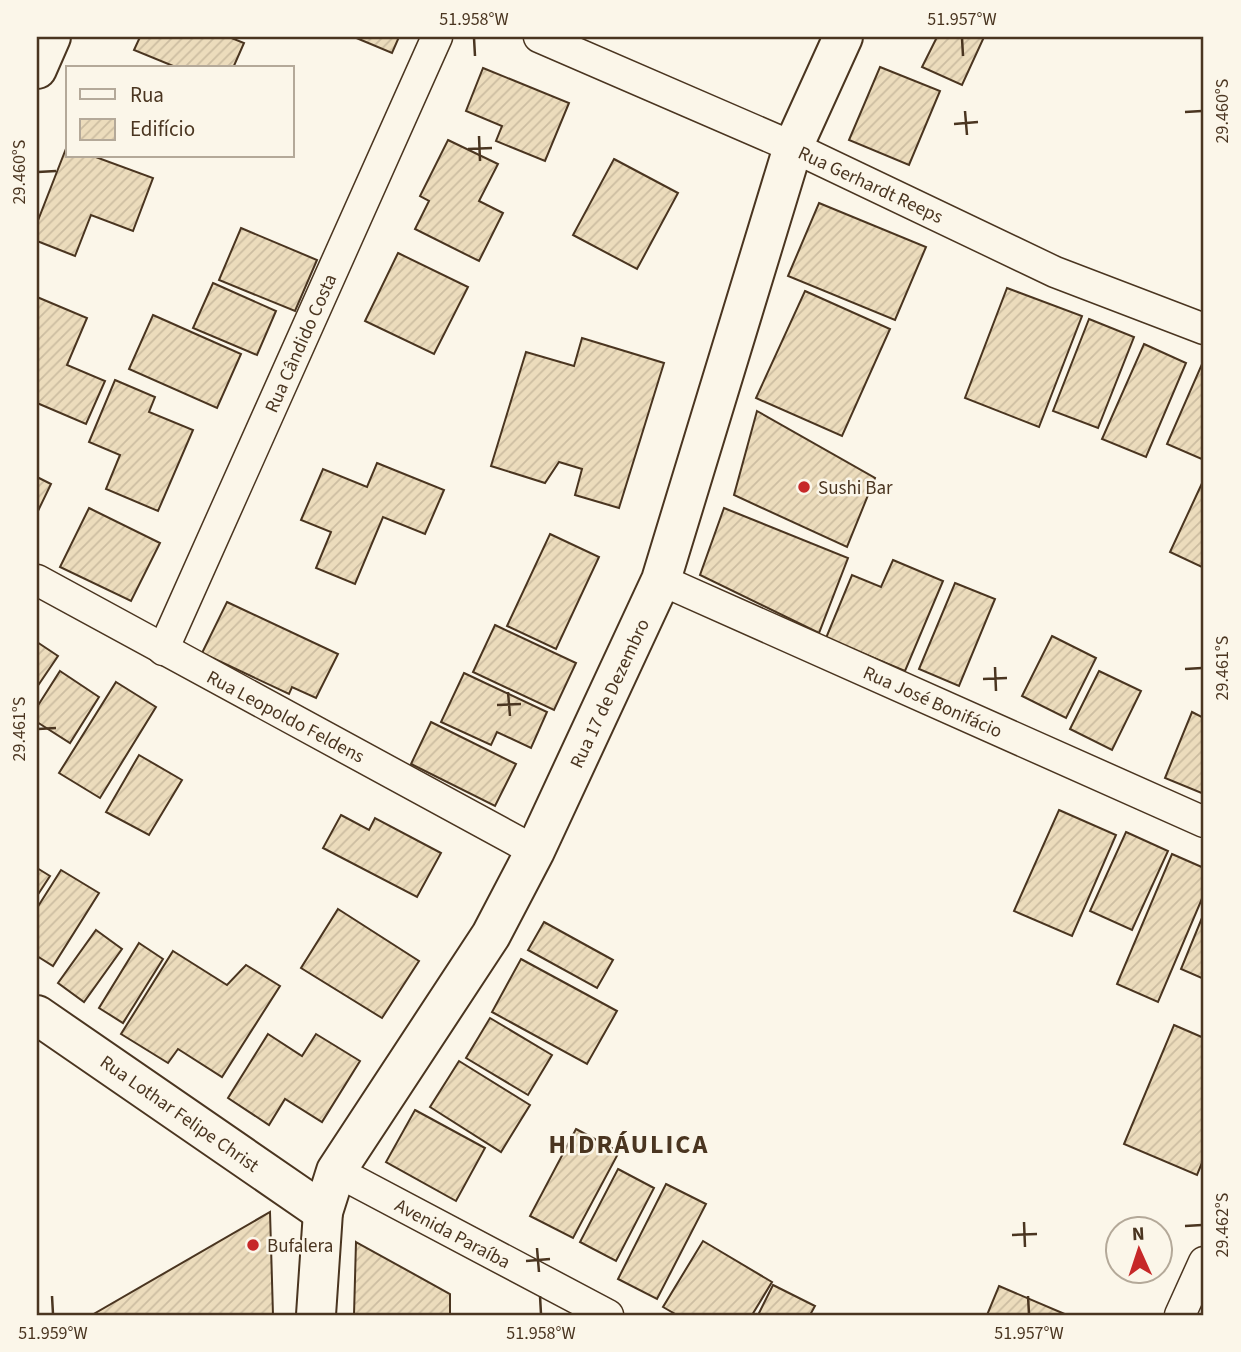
<svg xmlns="http://www.w3.org/2000/svg" width="1241" height="1352" viewBox="0 0 1241 1352" font-family="'Source Sans 3',sans-serif">
	<style>
		.building { fill: url(#building-hatch); stroke: #4a3520; stroke-width: 2 }
		.lines { fill: none; stroke-linecap: round; stroke-linejoin: round }
		.minor-casing { stroke: #4a3520; stroke-width: 33 }
		.tertiary-casing { stroke: #4a3520; stroke-width: 42 }
		.secondary-casing { stroke: #4a3520; stroke-width: 42 }
		.minor { stroke: #fbf6e9; stroke-width: 30 }
		.tertiary { stroke: #fbf6e9; stroke-width: 38 }
		.secondary { stroke: #fbf6e9; stroke-width: 38 }
		.ticks { fill: none; stroke: #4a3520; stroke-width: 2.5 }
		.poi-dot { fill: #c62828; stroke: #fbf6e9; stroke-width: 2.5 }
		.labels { text-anchor: middle; stroke-width: 5; stroke-linejoin: round; paint-order: stroke }
		.street-label { font-size: 19px; fill: #4a3520; stroke: #fbf6e9 }
		.poi-label { font-size: 19px; fill: #4a3520; stroke: #fbf6e9; text-anchor: start }
		.district-label { font-size: 26px; font-weight: bold; letter-spacing: 2px; fill: #4a3520; stroke: #fbf6e9 }
		.neatline { fill: none; stroke: #4a3520; stroke-width: 2.5 }
		.ticks-label { font-size: 18px; text-anchor: middle; fill: #4a3520 }
	</style>
	<defs>
		<pattern id="building-hatch" width="6" height="6" patternUnits="userSpaceOnUse" patternTransform="scale(1.75)"><rect width="6" height="6" fill="#ecdcbc"/><path d="M-1 1l2-2M0 6l6-6M5 7l2-2" fill="none" stroke="#ccbda1"/></pattern>
	</defs>
	<rect width="100%" height="100%" fill="#fbf6e9"/>
	<g class="building">
		<polygon points="140,37 229,37 244,43 233,68 178,68 134,50"/>
		<polygon points="354,37 399,37 392,53"/>
		<polygon points="937,37 984,37 962,85 922,67"/>
		<polygon points="880,67 940,91 909,165 849,140"/>
		<polygon points="483,68 569,103 545,161 496,141 502,126 466,111"/>
		<polygon points="448,140 498,164 479,201 503,213 479,261 415,229 429,201 420,196"/>
		<polygon points="67,146 68,156 93,156 153,178 133,231 91,215 75,256 37,241 37,223"/>
		<polygon points="614,159 678,193 637,269 573,235"/>
		<polygon points="819,203 926,247 895,320 788,276"/>
		<polygon points="241,228 317,260 295,311 219,280"/>
		<polygon points="398,253 468,287 434,354 365,321"/>
		<polygon points="213,283 276,311 257,355 193,328"/>
		<polygon points="1007,288 1082,316 1039,427 965,398"/>
		<polygon points="805,291 890,329 842,436 756,398"/>
		<polygon points="37,297 87,318 67,365 105,381 86,424 37,403"/>
		<polygon points="153,315 241,354 217,408 129,369"/>
		<polygon points="1089,319 1134,337 1098,428 1053,411"/>
		<polygon points="582,338 664,363 619,508 575,495 582,469 559,462 545,483 491,466 526,352 574,366"/>
		<polygon points="1144,344 1186,363 1146,457 1102,439"/>
		<polygon points="1202,364 1204,365 1204,460 1167,444"/>
		<polygon points="115,380 155,397 149,412 193,430 158,511 106,489 120,455 89,442"/>
		<polygon points="757,411 875,478 847,547 734,495"/>
		<polygon points="377,463 444,490 425,534 383,517 355,584 316,568 331,532 301,520 323,469 367,487"/>
		<polygon points="37,477 51,484 37,513"/>
		<polygon points="1204,479 1204,568 1170,552"/>
		<polygon points="89,508 160,543 131,601 60,567"/>
		<polygon points="724,508 848,558 819,633 700,575"/>
		<polygon points="550,534 599,557 556,649 507,626"/>
		<polygon points="893,560 943,581 905,671 826,638 852,575 881,587"/>
		<polygon points="955,583 995,599 959,686 919,669"/>
		<polygon points="227,602 338,654 316,698 292,687 289,694 202,653"/>
		<polygon points="495,625 576,663 554,710 473,672"/>
		<polygon points="1052,636 1096,658 1066,718 1022,696"/>
		<polygon points="37,642 58,656 37,687"/>
		<polygon points="60,671 99,697 70,743 37,722 37,707"/>
		<polygon points="1099,671 1141,691 1112,750 1070,729"/>
		<polygon points="464,673 547,712 531,748 497,732 491,745 441,722"/>
		<polygon points="116,682 156,707 100,798 59,773"/>
		<polygon points="1192,712 1204,718 1204,794 1165,778"/>
		<polygon points="431,722 516,764 495,806 411,764"/>
		<polygon points="139,755 182,780 149,835 106,812"/>
		<polygon points="1059,810 1116,835 1072,936 1014,911"/>
		<polygon points="341,815 369,830 375,818 441,853 417,897 323,848"/>
		<polygon points="1126,832 1168,851 1132,930 1090,911"/>
		<polygon points="1172,854 1204,868 1204,894 1158,1002 1117,984"/>
		<polygon points="37,868 50,876 37,896"/>
		<polygon points="61,870 99,893 53,966 37,956 37,908"/>
		<polygon points="338,909 419,961 382,1018 301,968"/>
		<polygon points="1204,913 1204,979 1181,969"/>
		<polygon points="544,922 613,960 597,988 528,950"/>
		<polygon points="96,930 122,949 84,1002 58,983"/>
		<polygon points="139,943 163,959 123,1023 99,1008"/>
		<polygon points="173,951 227,985 246,965 280,986 222,1077 178,1049 168,1063 121,1034"/>
		<polygon points="521,959 617,1011 587,1064 492,1012"/>
		<polygon points="490,1018 552,1055 528,1095 466,1058"/>
		<polygon points="1174,1025 1204,1038 1204,1158 1197,1175 1124,1144"/>
		<polygon points="268,1034 302,1056 316,1034 360,1061 322,1122 285,1099 269,1125 228,1098"/>
		<polygon points="459,1061 530,1105 501,1152 430,1107"/>
		<polygon points="415,1110 485,1148 456,1201 386,1162"/>
		<polygon points="576,1129 619,1152 573,1238 530,1216"/>
		<polygon points="618,1169 654,1188 616,1261 580,1242"/>
		<polygon points="666,1184 706,1204 657,1299 618,1279"/>
		<polygon points="270,1212 273,1315 92,1315"/>
		<polygon points="703,1241 772,1282 752,1315 677,1315 663,1307"/>
		<polygon points="356,1242 450,1294 450,1315 354,1315"/>
		<polygon points="773,1285 815,1306 810,1315 758,1315"/>
		<polygon points="999,1286 1067,1315 987,1315"/>
	</g>
	<g class="lines">
		<g class="minor-casing">
			<g id="minor">
				<polyline points="539,37 793,147 1055,272 1204,329"/>
				<polyline points="37,580 535,851"/>
				<polyline points="661,580 1204,822"/>
				<polyline points="163,650 437,37"/>
				<polyline points="336,1171 608,1315"/>
				<polyline points="1180,1315 1204,1262"/>
			</g>
		</g>
		<g class="tertiary-casing">
			<g id="tertiary">
				<polyline points="37,69 51,37"/>
				<polyline points="37,1015 323,1212"/>
			</g>
		</g>
		<g class="secondary-casing">
			<polyline id="secondary" points="316,1315 323,1212 336,1171 491,935 535,851 661,580 793,147 843,37"/>
		</g>
		<use href="#minor" class="minor"/>
		<use href="#tertiary" class="tertiary"/>
		<use href="#secondary" class="secondary"/>
	</g>
	<path class="ticks" d="M474,38L475,56M962,38L963,56M965,111L967,135M1185,112L1202,111M954,124L978,122M479,136L480,161M468,149L492,148M38,172L56,171M995,667L996,691M1185,669L1202,668M983,679L1007,678M508,692L510,716M497,705L521,704M38,729L56,728M1024,1222L1025,1247M1185,1226L1202,1225M1012,1235L1037,1234M537,1248L539,1272M526,1261L550,1259M52,1296L53,1314M540,1296L541,1314M1028,1296L1029,1314"/>
	<g class="poi-dot">
		<circle cx="804" cy="487" r="7"/>
		<circle cx="253" cy="1245" r="7"/>
	</g>
	<g class="labels">
		<g class="street-label">
			<text transform="translate(871 184) rotate(25)" y="7">Rua Gerhardt Reeps</text>
			<text transform="translate(300 343) rotate(-66)" y="7">Rua Cândido Costa</text>
			<text transform="translate(609 693) rotate(-65)" y="7">Rua 17 de Dezembro</text>
			<text transform="translate(933 701) rotate(24)" y="7">Rua José Bonifácio</text>
			<text transform="translate(286 716) rotate(28)" y="7">Rua Leopoldo Feldens</text>
			<text transform="translate(180 1113) rotate(35)" y="7">Rua Lothar Felipe Christ</text>
			<text transform="translate(453 1233) rotate(28)" y="7">Avenida Paraíba</text>
		</g>
		<g class="poi-label">
			<text x="818" y="494">Sushi Bar</text>
			<text x="267" y="1252">Bufalera</text>
		</g>
		<g class="district-label">
			<text x="629" y="1153">HIDRÁULICA</text>
		</g>
	</g>
	<rect width="1241" height="1352" fill="none" stroke="#fbf6e9" stroke-width="77"/>
	<rect x="66" y="66" width="228" height="91" fill="#fbf6e9" stroke="#b4a999" stroke-width="2"/>
	<rect x="80" y="89" width="35" height="10" fill="#fbf6e9" stroke="#b4a999" stroke-width="2"/>
	<text x="130" y="102" font-size="21" fill="#4a3520">Rua</text>
	<rect x="80" y="119" width="35" height="21" fill="url(#building-hatch)" stroke="#b4a999" stroke-width="2"/>
	<text x="130" y="136" font-size="21" fill="#4a3520">Edifício</text>
	<g transform="translate(1139 1250) rotate(357)"><circle r="33" fill="#fbf6e9" stroke="#b4a999" stroke-width="2"/>
	<path d="M0-5L12 26L0 18L-12 26Z" fill="#c62828"/>
	<text y="-10" font-size="19" font-weight="bold" text-anchor="middle" fill="#4a3520">N</text>
	</g>
	<rect x="38" y="38" width="1164" height="1276" class="neatline"/>
	<g class="ticks-label">
		<text x="474" y="25">51.958°W</text>
		<text x="962" y="25">51.957°W</text>
		<text transform="translate(1222 111) rotate(-90)" y="6">29.460°S</text>
		<text transform="translate(19 172) rotate(-90)" y="6">29.460°S</text>
		<text transform="translate(1222 668) rotate(-90)" y="6">29.461°S</text>
		<text transform="translate(19 729) rotate(-90)" y="6">29.461°S</text>
		<text transform="translate(1222 1225) rotate(-90)" y="6">29.462°S</text>
		<text x="53" y="1339">51.959°W</text>
		<text x="541" y="1339">51.958°W</text>
		<text x="1029" y="1339">51.957°W</text>
	</g>
</svg>
